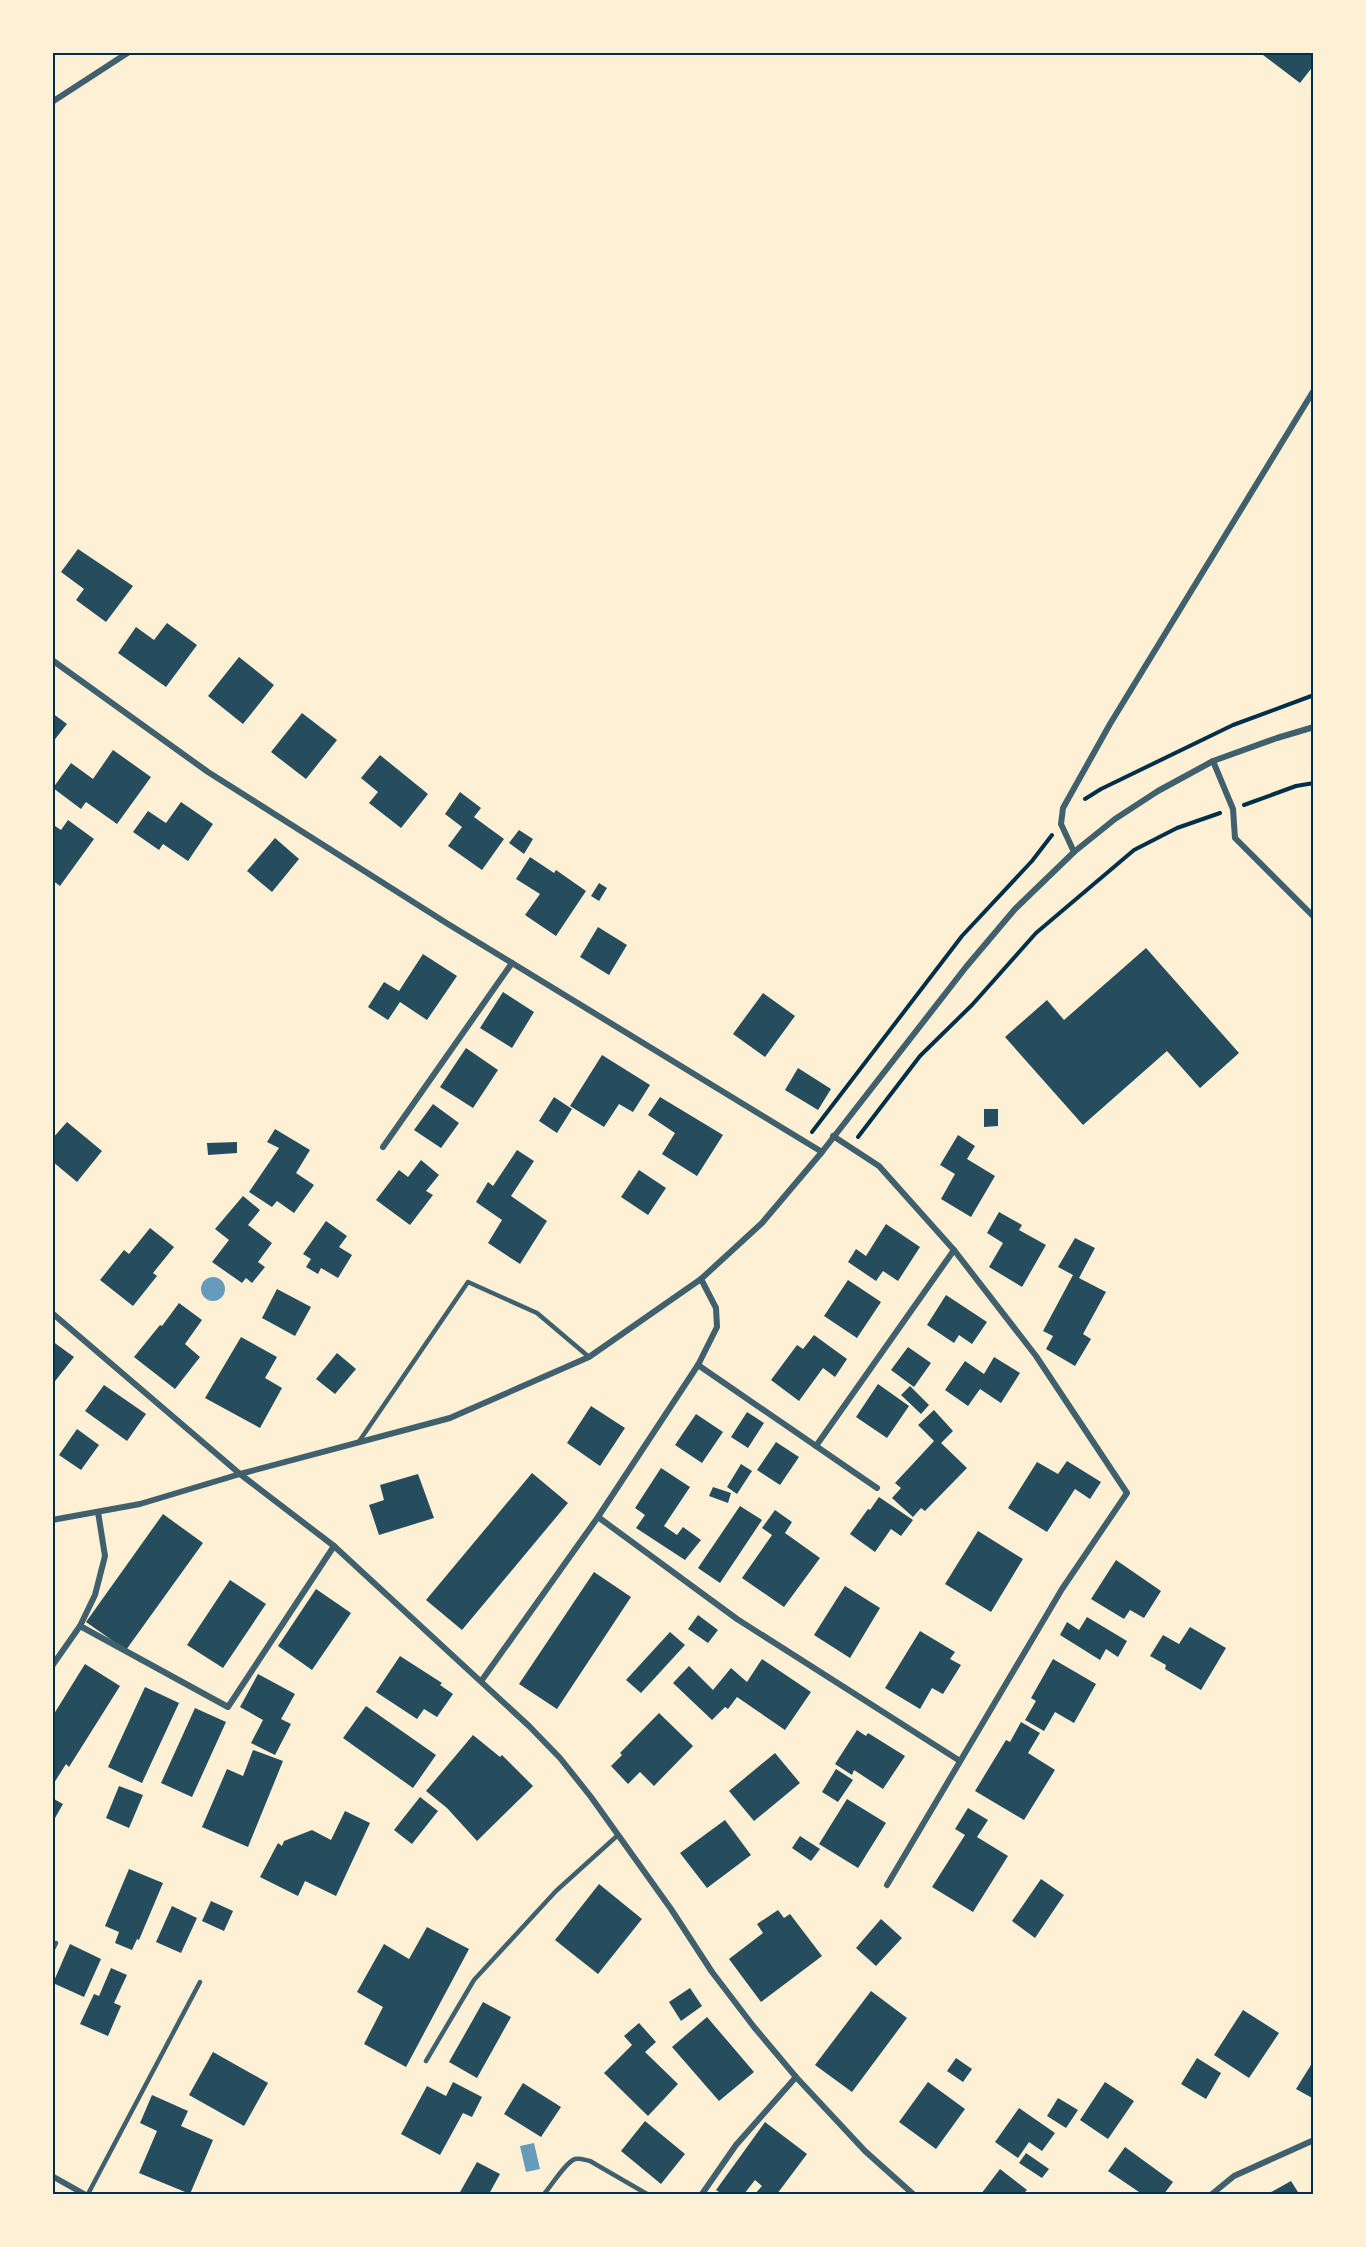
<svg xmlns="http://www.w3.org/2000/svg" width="1366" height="2247" viewBox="0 0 1366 2247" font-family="'Exo 2',sans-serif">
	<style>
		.water { fill: #669bbc }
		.building { fill: #264d5e }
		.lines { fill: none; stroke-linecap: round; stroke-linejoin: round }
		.path { stroke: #003049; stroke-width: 4 }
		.service { stroke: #3f606c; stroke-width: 4.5 }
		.minor { stroke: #3f606c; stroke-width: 6 }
		.neatline { fill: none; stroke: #003049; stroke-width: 2 }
	</style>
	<rect width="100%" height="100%" fill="#fdf0d5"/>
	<g class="water">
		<circle cx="213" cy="1289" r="12"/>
		<polygon points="534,2143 540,2169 526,2172 520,2146"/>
	</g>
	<g class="building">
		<polygon points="1259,52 1314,52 1314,65 1300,83"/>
		<polygon points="78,549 133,586 106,622 76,600 84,589 61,572"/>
		<polygon points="167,623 197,645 166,687 118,653 136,627 154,640"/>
		<polygon points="239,657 274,685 243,724 208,696"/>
		<polygon points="52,713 67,724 52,743"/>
		<polygon points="302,713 337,740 306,779 271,752"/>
		<polygon points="113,750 151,777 117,824 86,802 81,809 53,788 71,763 93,779"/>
		<polygon points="380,755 428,794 401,828 369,803 378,792 361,778"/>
		<polygon points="460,792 481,808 474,817 504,839 482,870 448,846 462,827 445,814"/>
		<polygon points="181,802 213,824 188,861 163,844 159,850 133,832 148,811 166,823"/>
		<polygon points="68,820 94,839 60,886 52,880 52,824 61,830"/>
		<polygon points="519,830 533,839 524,854 509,843"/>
		<polygon points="275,838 299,859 272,892 247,871"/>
		<polygon points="530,857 554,873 556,870 586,891 556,936 525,915 540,894 516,879"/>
		<polygon points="599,883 607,888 599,901 591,896"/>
		<polygon points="598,927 627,945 609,975 580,957"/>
		<polygon points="1146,948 1239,1053 1200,1088 1167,1051 1083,1125 1005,1037 1047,1000 1064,1020"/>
		<polygon points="423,954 457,976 427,1020 400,1002 388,1020 368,1007 384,982 399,991"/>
		<polygon points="503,992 534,1012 512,1048 480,1028"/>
		<polygon points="763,993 795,1016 765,1057 733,1034"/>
		<polygon points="466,1048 498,1070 473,1108 440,1087"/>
		<polygon points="602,1055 650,1085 633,1112 619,1104 604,1127 570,1106"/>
		<polygon points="798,1068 831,1089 818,1110 785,1090"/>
		<polygon points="554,1097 572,1109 557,1133 539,1121"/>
		<polygon points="660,1097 723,1135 697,1176 662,1154 675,1133 648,1115"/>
		<polygon points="433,1104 459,1123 441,1148 414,1130"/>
		<polygon points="984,1109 998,1109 998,1126 984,1127"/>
		<polygon points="67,1122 102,1151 77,1182 52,1161 52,1139"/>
		<polygon points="275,1129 310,1150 296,1173 314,1185 294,1213 277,1201 272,1207 249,1192 279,1148 267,1142"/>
		<polygon points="958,1135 975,1146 967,1159 995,1176 971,1217 941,1199 955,1174 940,1165"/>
		<polygon points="237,1142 237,1153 208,1155 207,1143"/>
		<polygon points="517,1150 534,1161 511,1196 547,1221 520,1264 488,1243 502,1220 476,1202 488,1182 493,1186"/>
		<polygon points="421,1160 439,1175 426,1191 433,1195 410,1225 376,1200 399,1170 408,1177"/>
		<polygon points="639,1170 666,1188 648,1215 621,1197"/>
		<polygon points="243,1196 260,1210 248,1225 272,1243 258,1262 265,1267 252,1283 246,1278 242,1283 212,1262 229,1240 215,1229"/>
		<polygon points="999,1212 1022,1225 1019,1230 1046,1245 1022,1287 989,1267 1003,1243 987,1233"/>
		<polygon points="326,1221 347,1236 339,1247 352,1255 338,1278 321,1268 318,1274 306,1267 311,1259 303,1254"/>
		<polygon points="886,1224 920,1247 898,1281 883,1271 876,1281 848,1262 856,1249 866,1256"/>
		<polygon points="150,1228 174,1247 153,1273 157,1276 133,1306 100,1280 124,1250 129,1254"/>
		<polygon points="1075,1238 1095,1248 1079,1278 1106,1292 1083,1334 1091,1339 1075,1366 1046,1349 1053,1336 1043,1331 1073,1275 1058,1267"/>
		<polygon points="848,1280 881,1302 857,1338 824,1316"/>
		<polygon points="277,1289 311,1307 295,1336 262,1318"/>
		<polygon points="946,1295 987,1322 972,1344 959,1335 954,1343 927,1325"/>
		<polygon points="179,1303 202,1320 185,1344 200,1357 175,1389 134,1357 160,1325 162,1326"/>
		<polygon points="814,1335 847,1359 835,1377 823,1368 799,1401 771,1380 797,1345 803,1349"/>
		<polygon points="241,1337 277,1357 265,1378 282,1388 260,1428 205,1398"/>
		<polygon points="52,1341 74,1357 52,1385"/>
		<polygon points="908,1347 931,1363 914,1387 891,1370"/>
		<polygon points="337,1353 356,1369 335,1394 316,1379"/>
		<polygon points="994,1357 1020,1373 1001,1403 980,1389 968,1406 945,1390 965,1361 984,1374"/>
		<polygon points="878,1384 909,1406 887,1438 856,1417"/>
		<polygon points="104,1385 146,1414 127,1441 85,1411"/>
		<polygon points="910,1386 929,1405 921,1414 901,1395"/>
		<polygon points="591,1406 625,1428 600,1466 567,1443"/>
		<polygon points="934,1410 953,1431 941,1443 967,1468 925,1511 921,1508 913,1517 892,1498 901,1488 895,1483 934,1441 918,1425"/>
		<polygon points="747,1412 764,1423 748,1448 731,1437"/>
		<polygon points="696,1414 723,1432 702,1463 675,1445"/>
		<polygon points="77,1429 99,1445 81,1470 59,1455"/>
		<polygon points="776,1442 799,1457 780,1485 757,1470"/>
		<polygon points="1067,1461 1101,1482 1090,1499 1075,1489 1047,1532 1008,1508 1037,1462 1058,1474"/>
		<polygon points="741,1464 752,1471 737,1494 727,1487"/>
		<polygon points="661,1468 690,1487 664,1526 677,1535 683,1527 701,1540 685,1560 636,1528 645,1515 635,1508"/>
		<polygon points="532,1473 568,1503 462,1630 426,1600"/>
		<polygon points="418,1474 434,1518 379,1535 369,1505 384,1500 380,1485"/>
		<polygon points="713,1487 731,1493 728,1503 709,1496"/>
		<polygon points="879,1497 913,1520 901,1536 891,1529 875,1552 850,1534 868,1509 870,1510"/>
		<polygon points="740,1506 762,1520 720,1583 698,1568"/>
		<polygon points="775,1510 792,1522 785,1533 820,1558 784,1607 742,1578 772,1535 762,1528"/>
		<polygon points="163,1514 203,1543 126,1650 86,1622"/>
		<polygon points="978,1531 1023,1559 991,1612 945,1584"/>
		<polygon points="1116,1560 1161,1591 1144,1618 1130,1610 1124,1619 1091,1599"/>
		<polygon points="594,1572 631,1597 557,1709 519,1684"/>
		<polygon points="230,1580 266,1604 223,1668 187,1645"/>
		<polygon points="845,1586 880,1608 850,1658 814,1635"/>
		<polygon points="316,1589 351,1613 312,1670 278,1646"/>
		<polygon points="698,1615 718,1630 708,1643 688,1629"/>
		<polygon points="1087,1617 1127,1641 1118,1657 1106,1649 1100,1660 1060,1635 1067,1622 1079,1630"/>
		<polygon points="1190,1627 1226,1648 1201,1690 1165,1669 1166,1665 1150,1656 1163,1635 1179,1644"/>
		<polygon points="920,1631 955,1652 950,1659 961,1665 943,1694 932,1688 920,1709 885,1688"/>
		<polygon points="670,1632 685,1645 641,1693 626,1680"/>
		<polygon points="400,1656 442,1683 440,1685 453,1694 437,1717 424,1709 417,1719 376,1692"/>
		<polygon points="762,1659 811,1692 785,1730 737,1697 728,1709 725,1707 712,1720 673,1683 689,1666 713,1690 731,1668 747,1682"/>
		<polygon points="1053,1659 1096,1684 1074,1723 1055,1712 1044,1731 1025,1720 1036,1701 1031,1698"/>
		<polygon points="85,1664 120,1686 69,1767 66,1764 54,1783 52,1782 52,1717"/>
		<polygon points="258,1674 295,1694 281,1719 291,1724 275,1755 251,1743 263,1720 240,1707"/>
		<polygon points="145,1687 179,1703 142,1783 108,1767"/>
		<polygon points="366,1706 436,1755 413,1788 343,1738"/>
		<polygon points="195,1708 226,1722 192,1797 161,1783"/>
		<polygon points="659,1713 693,1746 654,1786 640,1772 628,1784 611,1766 622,1755 620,1753"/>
		<polygon points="1021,1722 1040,1733 1028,1753 1055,1770 1024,1820 975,1791 1006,1740 1010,1742"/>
		<polygon points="857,1730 866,1736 868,1733 905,1756 883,1789 854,1770 852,1775 835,1764"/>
		<polygon points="473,1735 500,1757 502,1755 533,1786 477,1841 447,1808 426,1791"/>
		<polygon points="253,1750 283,1761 248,1847 202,1827 227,1769 243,1776"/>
		<polygon points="775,1753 800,1783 754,1821 729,1791"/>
		<polygon points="836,1769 853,1780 838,1802 822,1792"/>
		<polygon points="119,1786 143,1795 129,1828 106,1818"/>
		<polygon points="420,1797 438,1811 412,1844 394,1830"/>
		<polygon points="52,1798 63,1804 55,1818 52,1817"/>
		<polygon points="847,1799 886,1823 858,1868 819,1844"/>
		<polygon points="968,1808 988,1820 977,1837 1008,1856 973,1912 932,1887 965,1835 955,1829"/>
		<polygon points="345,1811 370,1823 336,1896 305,1881 298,1896 260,1877 278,1843 282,1846 284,1841 312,1830 331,1840"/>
		<polygon points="725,1820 751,1855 707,1888 680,1853"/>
		<polygon points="800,1836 820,1849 811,1861 792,1848"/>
		<polygon points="129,1869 163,1883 139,1940 137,1939 132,1950 115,1943 119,1932 105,1926"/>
		<polygon points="1041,1879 1064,1895 1035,1938 1012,1921"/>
		<polygon points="599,1884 642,1919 598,1974 555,1940"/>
		<polygon points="211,1901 233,1911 224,1931 202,1921"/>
		<polygon points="172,1906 197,1918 181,1953 156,1942"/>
		<polygon points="778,1910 784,1918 790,1914 822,1956 761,2002 729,1959 763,1933 757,1924"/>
		<polygon points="881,1919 902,1938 876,1966 856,1948"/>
		<polygon points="427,1927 469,1949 406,2067 364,2044 383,2007 357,1992 384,1944 409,1959"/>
		<polygon points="70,1944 101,1959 84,1997 53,1983"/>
		<polygon points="111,1968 127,1975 114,2003 121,2006 108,2036 80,2024 94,1994 99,1996"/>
		<polygon points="690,1988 702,2006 681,2021 669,2002"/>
		<polygon points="871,1991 907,2018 852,2092 815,2065"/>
		<polygon points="483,2002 511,2017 477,2078 449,2062"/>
		<polygon points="1243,2010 1279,2033 1249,2078 1214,2055"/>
		<polygon points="707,2017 754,2072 719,2101 672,2047"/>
		<polygon points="639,2023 656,2042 645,2052 678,2084 648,2116 604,2073 632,2045 624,2036"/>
		<polygon points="213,2052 268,2083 244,2126 189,2095"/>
		<polygon points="956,2058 972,2069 963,2082 947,2071"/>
		<polygon points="1197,2058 1221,2073 1206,2099 1181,2084"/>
		<polygon points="1314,2060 1314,2099 1296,2089"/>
		<polygon points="453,2082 482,2097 472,2117 463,2113 440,2155 401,2134 427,2086 446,2096"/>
		<polygon points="928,2082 965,2109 936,2149 899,2122"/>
		<polygon points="1105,2082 1134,2101 1108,2139 1080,2120"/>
		<polygon points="523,2083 561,2107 541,2137 504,2114"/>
		<polygon points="152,2095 188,2111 181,2126 213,2140 190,2194 139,2173 157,2131 140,2123"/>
		<polygon points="1058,2098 1078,2110 1066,2128 1047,2116"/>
		<polygon points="1019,2108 1055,2133 1042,2151 1029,2142 1018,2158 995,2142"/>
		<polygon points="645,2121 685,2154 661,2184 621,2151"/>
		<polygon points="765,2122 807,2154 777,2194 755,2194 762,2186 755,2180 744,2194 722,2194 716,2190"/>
		<polygon points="1125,2147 1173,2182 1164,2194 1142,2194 1108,2171"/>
		<polygon points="1026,2153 1049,2169 1042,2178 1019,2163"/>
		<polygon points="477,2162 500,2174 489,2194 459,2194"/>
		<polygon points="1000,2169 1027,2190 1023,2194 981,2194"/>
		<polygon points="1291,2181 1298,2192 1294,2194 1268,2194"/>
	</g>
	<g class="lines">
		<g class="path">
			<polyline points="1085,799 1101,789 1233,725 1314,695"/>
			<polyline points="1244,805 1296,786 1314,783"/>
			<polyline points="812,1132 962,936 1032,861 1052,835"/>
			<polyline points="858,1137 920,1056 972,1005 1036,933 1134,850 1177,828 1220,813"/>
		</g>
		<g class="service">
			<polyline points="358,1443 468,1282 537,1313 589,1357"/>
			<polyline points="52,1951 56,1943"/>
			<polyline points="426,2061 474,1980 556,1891 618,1835"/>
			<polyline points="88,2194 200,1982"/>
			<path d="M544,2194C551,2186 566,2162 575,2159C580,2158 585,2160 590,2161L647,2194"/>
		</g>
		<g class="minor">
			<polyline points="52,102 129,52"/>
			<polyline points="52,660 208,772 448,924 822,1152"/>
			<polyline points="1213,761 1233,809 1235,838 1314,917"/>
			<polyline points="1074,852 1061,824 1063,808 1110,724 1314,390"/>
			<polyline points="833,1136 879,1166 954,1250 1036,1356 1127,1493 1062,1589 887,1885"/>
			<polyline points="383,1147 512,963"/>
			<polyline points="52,1313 240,1474 334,1546 529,1726 560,1758 591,1797 671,1909 712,1972 754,2027 796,2077 865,2151 913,2194"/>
			<polyline points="698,1365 877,1488"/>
			<polyline points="816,1446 954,1250"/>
			<polyline points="598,1517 737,1619 960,1761"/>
			<polyline points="52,1520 140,1504 240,1474 450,1418 589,1357 701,1279 762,1223 822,1152 966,967 1015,909 1074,852 1115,819 1158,791 1213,761 1277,738 1314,727"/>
			<polyline points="80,1626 228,1707 334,1546"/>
			<polyline points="52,1666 80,1626 95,1595 105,1556 98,1512"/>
			<polyline points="482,1680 598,1517 698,1365 717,1327 716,1308 701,1279"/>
			<polyline points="52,2176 84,2194"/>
			<polyline points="702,2194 736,2145 796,2077"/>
			<polyline points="1212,2194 1234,2176 1314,2140"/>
		</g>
	</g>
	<rect width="1366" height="2247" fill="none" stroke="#fdf0d5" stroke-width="108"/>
	<rect x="54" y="54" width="1258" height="2139" class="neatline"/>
</svg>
